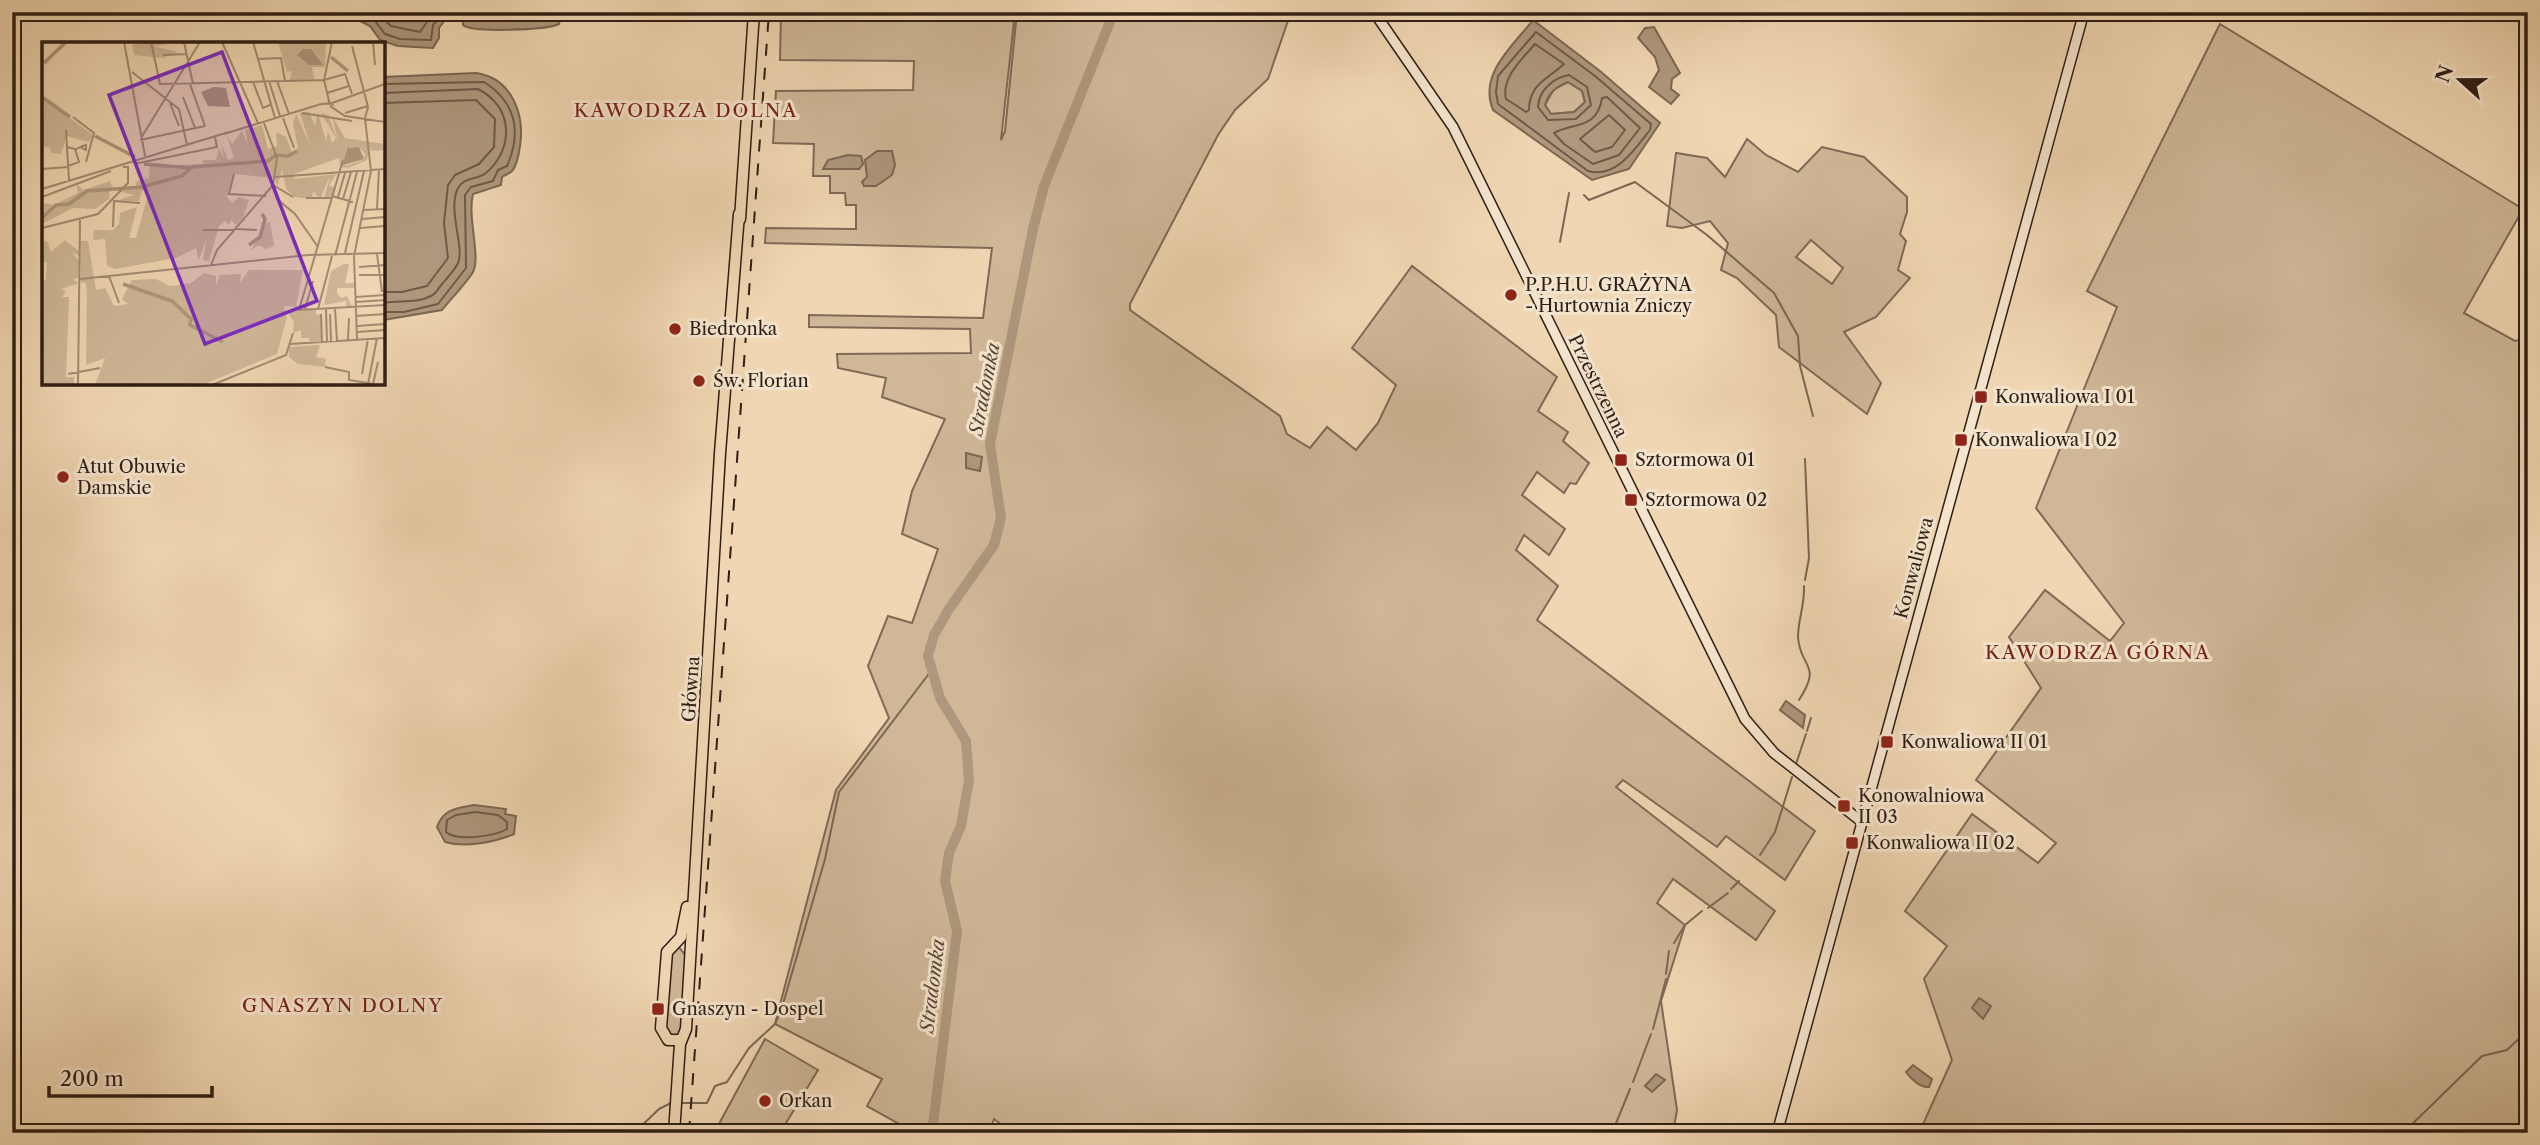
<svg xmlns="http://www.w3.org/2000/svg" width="2540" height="1145" viewBox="0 0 2540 1145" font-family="'Libre Caslon Text',serif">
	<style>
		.green { fill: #cfb797; stroke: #7f6a56; stroke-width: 2; fill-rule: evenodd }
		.water { fill: #ae977c; stroke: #7b6752; stroke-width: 2; fill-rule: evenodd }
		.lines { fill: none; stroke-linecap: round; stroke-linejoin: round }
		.shore { stroke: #6e5a48; stroke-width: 2 }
		.stream { stroke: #7b6752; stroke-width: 2 }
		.river { stroke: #ae977c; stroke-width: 10 }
		.secondary-casing { stroke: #2f1e14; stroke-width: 12 }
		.primary-casing { stroke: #2f1e14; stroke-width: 13 }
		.secondary { stroke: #f5e4cd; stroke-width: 9 }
		.primary { stroke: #f0d6b2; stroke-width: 10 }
		.rail { stroke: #2f1e14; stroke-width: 2; stroke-dasharray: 12 12; stroke-linecap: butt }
		.poi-dot { fill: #8f2418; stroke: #f5e4cd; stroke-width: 2.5 }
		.labels { text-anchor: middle; stroke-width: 6; stroke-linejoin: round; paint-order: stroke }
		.poi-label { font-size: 18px; fill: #2f1e14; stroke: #f5e4cd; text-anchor: start }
		.street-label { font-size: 18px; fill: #2f1e14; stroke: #f5e4cd }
		.neighbourhood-label { font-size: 19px; letter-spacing: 2px; fill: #7a1f14; stroke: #f5e4cd }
		.water-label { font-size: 19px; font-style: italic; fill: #5b4838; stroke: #f5e4cd }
		.inset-river { fill: none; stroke: #ae977c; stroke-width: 3.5 }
		.inset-road { fill: none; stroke: #a38c73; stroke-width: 2 }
		.view { fill: #7b2cbf; fill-opacity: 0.15; stroke: #7b2cbf; stroke-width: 3.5 }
		.inset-edge { fill: none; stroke: #2f1e14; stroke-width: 3.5 }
	</style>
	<rect width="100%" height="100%" fill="#f0d6b2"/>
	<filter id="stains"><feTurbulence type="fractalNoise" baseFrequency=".00286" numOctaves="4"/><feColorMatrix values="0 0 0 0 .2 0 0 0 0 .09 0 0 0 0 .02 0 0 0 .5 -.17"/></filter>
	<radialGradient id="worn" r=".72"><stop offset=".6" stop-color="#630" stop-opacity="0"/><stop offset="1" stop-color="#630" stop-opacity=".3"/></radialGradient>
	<g class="green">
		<polygon points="781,12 1015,12 1001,140 1005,131 1017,12 1291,12 1268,79 1235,110 1218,135 1130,304 1130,310 1280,416 1287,434 1310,448 1327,427 1356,450 1378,423 1396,385 1352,348 1412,266 1557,377 1538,411 1568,432 1563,441 1589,463 1576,484 1570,483 1564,493 1537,472 1522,495 1565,529 1549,555 1524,535 1516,550 1558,586 1537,620 1815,831 1785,880 1726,836 1717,847 1623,780 1616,787 1775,911 1756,940 1673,879 1657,903 1685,925 1661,1001 1677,1110 1673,1133 1013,1133 994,1119 989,1133 906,1133 908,1129 867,1106 882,1079 775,1024 836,790 889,718 868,666 888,616 912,623 938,549 902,534 912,491 945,419 882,397 886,378 838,368 837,354 971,353 970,329 809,327 809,315 983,318 992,248 765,243 766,228 856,229 856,205 846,205 845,193 830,193 830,176 813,176 814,144 773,143 776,91 913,90 914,61 780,60"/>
		<path d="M1715,12H1779C1761,21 1732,27 1715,12Z"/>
		<polygon points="2220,24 2523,209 2464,313 2515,341 2528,338 2528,1133 1919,1133 1952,1060 1924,979 1947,946 1905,911 1972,814 2038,863 2056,843 1976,780 2041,688 2009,637 2045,590 2110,641 2124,623 2036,508 2117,307 2087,291"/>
		<polygon points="1568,82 1582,91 1585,102 1574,112 1551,114 1545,105 1554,89"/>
		<path d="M1747,139L1766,155L1798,172L1822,147L1864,157L1907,197V212L1900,234L1906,241L1898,270L1910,278L1876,317L1844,332L1881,383L1867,414L1779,347L1776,315L1737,278L1721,270L1728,243L1710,221L1682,228L1667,226L1676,153L1707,158L1725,177ZM1811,240L1843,268L1832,284L1796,257Z"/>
		<polygon points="678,946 687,957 684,1028 681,1035 673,1038 667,1033 665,1022 668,958"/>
		<polygon points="765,1039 818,1070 780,1133 714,1133"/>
	</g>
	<g class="water">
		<polygon points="351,12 451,12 439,28 439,38 433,48 398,46 380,40 370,26 356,19"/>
		<path d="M463,12H562L559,24C546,30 472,33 463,25Z"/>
		<path d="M1533,20L1600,71L1660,123L1629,169L1592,180L1493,110C1478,74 1513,46 1533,20ZM1568,82L1582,91L1585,102L1574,112L1551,114L1545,105C1549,92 1556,87 1568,82Z"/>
		<polygon points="1654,27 1680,73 1672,79 1671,89 1679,95 1671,104 1649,87 1659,70 1655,57 1638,38 1645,28"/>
		<path d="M476,73C512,78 525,115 520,146C519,153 517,167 511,172C508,174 505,175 502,177L501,185L473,194C467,216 481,257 473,272C468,281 450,300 442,310L383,320V77Z"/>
		<polygon points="877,151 892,151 895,165 892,175 876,186 864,186 862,182 867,177 865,160"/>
		<polygon points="848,155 861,156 863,164 859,169 823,169 828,160"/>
		<polygon points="966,453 982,457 980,471 966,468"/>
		<polygon points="1786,701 1805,715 1803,728 1780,710"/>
		<path d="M474,805L506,809L505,814L516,816L514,834C496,842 465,848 445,842L437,827C443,809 457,808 474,805Z"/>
		<polygon points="1979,998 1991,1006 1983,1019 1972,1008"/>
		<path d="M1913,1065L1932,1079L1929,1087C1920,1088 1911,1079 1906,1072Z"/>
		<polygon points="1656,1074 1665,1080 1652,1092 1645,1086"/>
	</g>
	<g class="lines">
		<g class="shore">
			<polyline points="359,12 375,21 385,34 400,39 431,40 433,25 444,12"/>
			<polyline points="377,12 391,26 420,32 434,12"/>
			<polyline points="469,12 472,21 548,21 554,18 555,12"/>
			<path d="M1536,32L1595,76L1651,124L1650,130C1635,149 1616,179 1588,171L1498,104L1496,92L1498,76Z"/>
			<path d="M1535,44L1564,64C1548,79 1529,84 1529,110L1526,112L1506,99C1501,78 1522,59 1535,44Z"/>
			<path d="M1569,75L1587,87L1591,105L1576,119L1548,120L1538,107C1539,90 1553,78 1569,75Z"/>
			<path d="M383,84L484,82C516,102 522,132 507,166L498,170L493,181L471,187L465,195L466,268L438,304L404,312H383"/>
			<path d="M383,93L478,89C514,107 514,149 486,173C478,180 465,176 458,188C447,210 465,247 458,263C455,270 447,278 442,284C438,289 436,294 431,296C416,304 399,300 383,303"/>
			<path d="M1607,97L1640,128L1619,155L1593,164L1564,144L1554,133C1574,122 1597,130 1602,98Z"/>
			<polyline points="383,103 476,100 495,119 494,147 479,164 455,175 448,185 444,223 448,258 427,286 402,292 383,292"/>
			<polygon points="1609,115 1625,130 1612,147 1595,152 1580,139"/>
			<path d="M475,812L498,815L507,822V829C495,836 457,842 446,832L447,820L456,815Z"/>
		</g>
		<g class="stream">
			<polyline points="1584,195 1589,200 1635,182 1707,235 1774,293 1798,336 1800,366 1813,416"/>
			<polyline points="1560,242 1569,193"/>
			<polyline points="1805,580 1809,558 1805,459"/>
			<path d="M1799,700C1823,663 1800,669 1798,637C1798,620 1805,604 1804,586"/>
			<polyline points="1807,731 1811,718"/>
			<polyline points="1796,764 1806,734"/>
			<polyline points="1760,855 1775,832 1792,777"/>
			<polyline points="1731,889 1739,881"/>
			<polyline points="1708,908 1728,893"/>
			<polyline points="1674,943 1685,925 1702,911"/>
			<polyline points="1666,974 1669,951"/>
			<polyline points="1653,1029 1666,979"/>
			<polyline points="1633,1082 1651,1034"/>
			<polyline points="680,1103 707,1103 715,1086 727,1082 749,1048 775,1024 781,1011 825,859 839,792 931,671"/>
			<polyline points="634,1133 659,1109 671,1103"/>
			<polyline points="1612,1133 1630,1089"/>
			<polyline points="2403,1133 2482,1056 2507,1050 2528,1030"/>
		</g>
		<polyline class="river" points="932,1133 957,931 945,881 949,853 961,826 969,780 966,741 940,698 928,656 934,635 949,609 994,545 1001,518 990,444 1033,229 1044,186 1114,12"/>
		<g class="secondary-casing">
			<g id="secondary">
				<polyline points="1374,12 1453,127 1745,719 1774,753 1862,822"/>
				<polyline points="1777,1133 2084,12"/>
			</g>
		</g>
		<g class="primary-casing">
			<g id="primary">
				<polyline points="740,219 754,12"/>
				<polyline points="681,1040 668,1040 661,1028 667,952 681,937 687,907"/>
				<polyline points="674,1133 680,1044 686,1029 720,453 739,214"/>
			</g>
		</g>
		<use href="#secondary" class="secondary"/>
		<use href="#primary" class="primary"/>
		<polyline class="rail" points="689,1133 769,12"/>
	</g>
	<g class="poi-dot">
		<circle cx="1511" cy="295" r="7"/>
		<circle cx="675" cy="329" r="7"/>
		<circle cx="699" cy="381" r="7"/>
		<rect x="1974" y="390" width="14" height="14" rx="3.5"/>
		<rect x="1954" y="433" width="14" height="14" rx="3.5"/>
		<rect x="1614" y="453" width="14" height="14" rx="3.5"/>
		<circle cx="63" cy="477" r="7"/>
		<rect x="1624" y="493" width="14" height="14" rx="3.5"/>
		<rect x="1880" y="735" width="14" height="14" rx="3.5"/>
		<rect x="1837" y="799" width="14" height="14" rx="3.5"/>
		<rect x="1845" y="836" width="14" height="14" rx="3.5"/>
		<rect x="651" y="1002" width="14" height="14" rx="3.5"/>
		<circle cx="765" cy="1101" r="7"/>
	</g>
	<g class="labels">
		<g class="poi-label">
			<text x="1525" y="291">P.P.H.U. GRAŻYNA<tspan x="1525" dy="21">- Hurtownia Zniczy</tspan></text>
			<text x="689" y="335">Biedronka</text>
			<text x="713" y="387">Św. Florian</text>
			<text x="1995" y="403">Konwaliowa I 01</text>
			<text x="1975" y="446">Konwaliowa I 02</text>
			<text x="1635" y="466">Sztormowa 01</text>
			<text x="77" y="473">Atut Obuwie<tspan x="77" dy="21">Damskie</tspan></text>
			<text x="1645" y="506">Sztormowa 02</text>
			<text x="1901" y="748">Konwaliowa II 01</text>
			<text x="1858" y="802">Konowalniowa<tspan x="1858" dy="21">II 03</tspan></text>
			<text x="1866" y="849">Konwaliowa II 02</text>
			<text x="672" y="1015">Gnaszyn - Dospel</text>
			<text x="779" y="1107">Orkan</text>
		</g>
		<g class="street-label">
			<text transform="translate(1598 386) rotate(64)" y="6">Przestrzenna</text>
			<text transform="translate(1914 568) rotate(-75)" y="6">Konwaliowa</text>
			<text transform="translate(691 689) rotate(-86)" y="6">Główna</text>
		</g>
		<g class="neighbourhood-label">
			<text x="686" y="117">KAWODRZA DOLNA</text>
			<text x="2098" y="659">KAWODRZA GÓRNA</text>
			<text x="343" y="1012">GNASZYN DOLNY</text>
		</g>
		<g class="water-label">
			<text transform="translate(984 389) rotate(-79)" y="7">Stradomka</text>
			<text transform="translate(932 986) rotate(-83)" y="7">Stradomka</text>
		</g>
	</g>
	<g transform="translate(42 42)">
		<rect width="343" height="343" fill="#f0d6b2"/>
		<path d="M100,0L128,3L111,4L136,10L121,16L92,13L90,3ZM236,0H284L283,25H270L272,37L248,38L250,29L245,30ZM2,57L51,93L47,100L25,94L19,112L9,111L8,106L0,104ZM267,70L273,84L276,71L284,99L286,89L290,101L294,96L279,71L286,73L296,99L290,74L303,96L343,102V108L329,109L328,105L325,118L306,126L299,125L297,116L252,132V137L294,132L287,144L293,145L290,156L282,157L288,134L278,157L271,149L270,157L252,155L244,147L240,128L235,145L233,136L192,132L185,155L190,161L197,155L207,158L201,176L194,183L189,178L187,183L183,179L177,184L167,219L161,218L164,198L157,218L154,206L134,216L73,227L65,224L63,197L51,198L52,188H71L77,182L78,171L95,165L87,196H94L107,149H100L97,159H74L92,153L68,147L67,157L53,167L31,166L0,182L2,161L12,163L36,151L34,141L41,148L68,139L70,145H95L93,140L107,136L108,124L161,122V118H174L177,105L182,118L179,101L186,118L192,116L185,94L190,102L200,89L206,102L203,88L220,83L226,107L235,104L234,90L244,95L250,110L256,106L251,81L254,72L269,105L258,71ZM317,105L323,112L321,118L303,124L304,106ZM228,180L232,204L224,207L217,203L209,208L222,186L220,182ZM23,198L37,209V214L30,210L37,219V235L31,238L37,241L19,247L24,249L20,255H27L24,335H32V343H0V236L4,239L5,220L0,221V200L5,199L9,210ZM38,199H46L54,248L63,246L72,264L86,262L80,257L90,238L114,237L128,244L149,241L162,231L174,234V243L178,233L199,232L198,241L207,228H261L254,265L242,264L245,275L235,312L160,343H53L63,316L44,323L45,251L44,241L39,240ZM302,222H307L303,241H313V246H295V251L299,256L305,254L310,265H304V259L282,263L289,229ZM274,267V273L279,272L280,300L268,301L267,296H259V288L251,291L252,280L245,270ZM278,303L274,315L284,317L283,325L256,322L247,315V305Z" fill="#cfb797" fill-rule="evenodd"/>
		<path d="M261,7H269L281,23H267L255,13ZM172,45L184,46L188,65L166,64L159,50ZM317,105L322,117L301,123L305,106Z" fill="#ae977c"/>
		<path class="inset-river" d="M289,15L306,29M2,21L24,0M0,55L28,75M53,94L93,115M234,113L246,114L255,109M102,122L149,126M0,176L14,163L27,162L45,149L100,145L140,134L150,125L226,119L234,113M207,203L218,195L223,177L220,172M81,242L130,259L149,277L148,283L181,300"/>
		<path class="inset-road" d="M82,0L103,114M109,0L118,42L282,38M142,0L151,42M180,0L216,81M211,0L233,76M331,0L333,23M310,4L326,65L323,76M121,13L144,12M215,17L239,16L243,39M90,30L137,67L145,103M282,38L303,32L310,52M227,39L238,74M235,39L247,72M211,40L221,66L228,63M148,42L163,84M285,51L307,44M141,55L153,86M128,61L137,84M290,61L343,42M288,63L282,38L290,0M288,64L303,74L343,80M260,71L310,79M303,71L326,64M31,75L52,91L44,120M241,76L252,106M24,88L27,139M182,92L279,62L290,61L291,64M99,96L158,0M98,98L163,84M25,105L33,107L37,120L26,124M33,108L40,104H41L44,103V108L38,105M301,118L257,268L343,263M92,122L175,105L173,95M0,127L26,125M192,132L187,152L224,154M233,135L343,127M231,143L235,157L253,172L276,205M231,143L251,155M0,147L187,90M290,154L311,160M0,155L69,129M296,155L303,131M264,156H290M301,157L309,130M335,167L337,127M322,168L343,167M320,177L343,175M71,185L72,159L98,161M0,186L56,172L86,141V125H81M318,186L343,184M194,187L215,188M161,188H193M303,211L322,129M335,212L340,250M293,214L315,130M169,223L175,208L231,143L235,116L222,81M317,225L343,223M317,233H343M67,234L77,261M38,237L266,213L343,211M314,255L343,253M314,260L343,258M293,266L295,299M263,267L271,239M276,267L290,214M284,267L285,300M279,272L280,300M288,272L289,299M314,274L343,272M315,284L343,282M315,290L343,288M306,298L307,276M315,298L312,214L329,129L323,77M248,302L343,296M283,325L307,330V338L331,342L336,320M26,332L58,326M320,332L326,297M326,342L335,296M36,343L38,178M170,343L244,313L251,291"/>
		<path class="view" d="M180,10L275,259L163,302L67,53Z"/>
		<rect width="343" height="343" class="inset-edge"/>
	</g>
	<rect width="2540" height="1145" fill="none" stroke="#f0d6b2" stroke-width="42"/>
	<rect x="14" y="14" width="2512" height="1117" fill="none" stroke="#2f1e14" stroke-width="3.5"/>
	<rect x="21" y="21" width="2498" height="1103" fill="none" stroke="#2f1e14" stroke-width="2"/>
	<g transform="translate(2460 80) rotate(291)" stroke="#f5e4cd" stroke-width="5" paint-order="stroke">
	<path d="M0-5L12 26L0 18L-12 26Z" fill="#2f1e14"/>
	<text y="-10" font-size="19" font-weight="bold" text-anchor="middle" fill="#2f1e14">N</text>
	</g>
	<path d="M49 1086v10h163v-10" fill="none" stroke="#2f1e14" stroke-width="3.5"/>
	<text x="60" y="1086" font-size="21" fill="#2f1e14" stroke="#f5e4cd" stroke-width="5" paint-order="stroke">200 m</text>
	<rect width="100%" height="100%" filter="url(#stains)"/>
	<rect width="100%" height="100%" fill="url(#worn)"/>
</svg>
